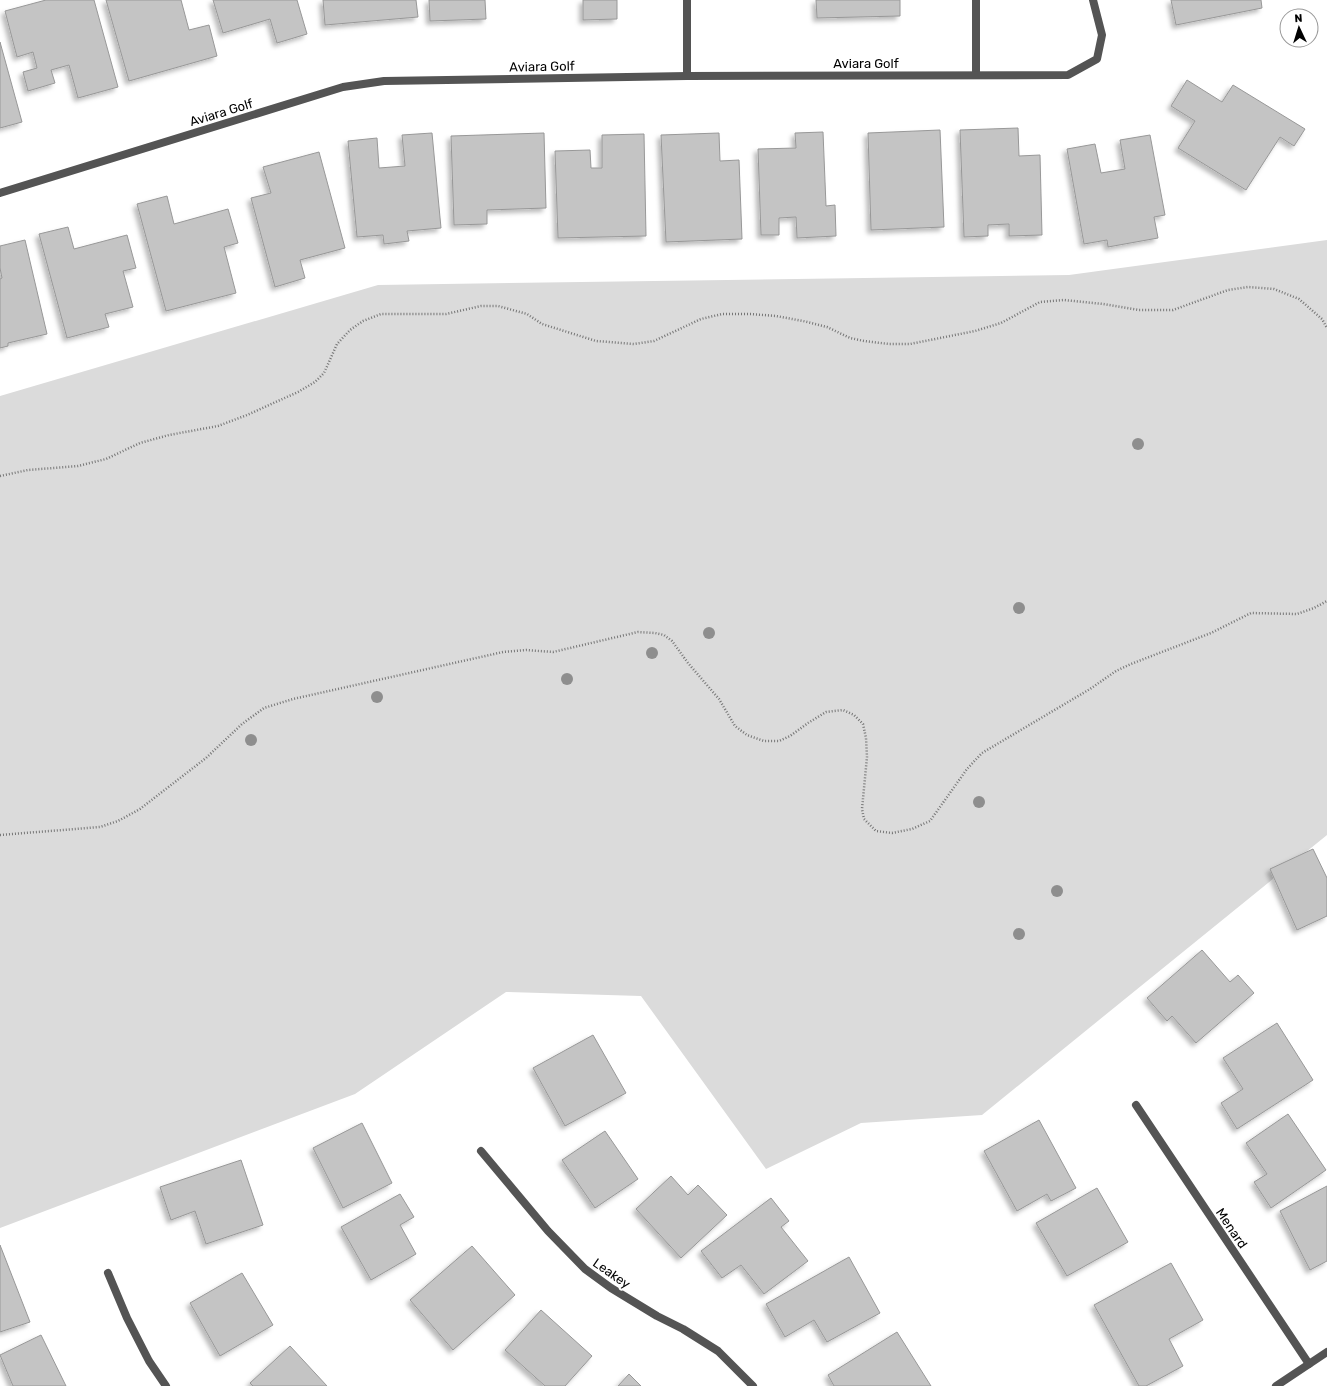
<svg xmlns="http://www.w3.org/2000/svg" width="1327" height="1386" viewBox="0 0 1327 1386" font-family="Rubik,sans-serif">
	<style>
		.green { fill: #dbdbdb }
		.building { fill: #c4c4c4; stroke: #989898; filter: url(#shadow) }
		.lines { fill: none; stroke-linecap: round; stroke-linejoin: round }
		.path { stroke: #767676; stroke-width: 2.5; stroke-dasharray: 1 2; stroke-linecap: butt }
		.street { stroke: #545454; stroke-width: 8 }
		.tree { fill: #8e8e8e }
		.labels { text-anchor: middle; stroke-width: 4; stroke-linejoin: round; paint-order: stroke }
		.street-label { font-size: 13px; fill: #000; stroke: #fff }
	</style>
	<defs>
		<filter id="shadow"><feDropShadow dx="-3.5" dy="3.5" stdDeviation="2" flood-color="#0004"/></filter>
	</defs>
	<rect width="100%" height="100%" fill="#fff"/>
	<polygon class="green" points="1327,240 1327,835 982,1115 861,1123 766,1169 641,996 506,992 355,1094 0,1228 0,396 378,285 1069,275"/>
	<g class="building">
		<polygon points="46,0 94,0 118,87 78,98 69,65 51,70 55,83 28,91 23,72 37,68 33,52 17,57 5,11"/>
		<polygon points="106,0 181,0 189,30 209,25 217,56 129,81"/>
		<polygon points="213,0 297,0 307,34 277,43 270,19 223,33"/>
		<polygon points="323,0 416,0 418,17 325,25"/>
		<polygon points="429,0 485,0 486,19 430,21"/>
		<polygon points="583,0 617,0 617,19 583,20"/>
		<polygon points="816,0 900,0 900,16 817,18"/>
		<polygon points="1171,0 1261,0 1262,8 1176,25"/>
		<polygon points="0,42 22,122 0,128"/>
		<polygon points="1187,80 1222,102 1233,85 1305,129 1294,146 1280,137 1246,190 1178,148 1195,121 1171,106"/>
		<polygon points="1018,128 1019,156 1040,155 1042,235 1009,236 1009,224 988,225 988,236 964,237 960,130"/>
		<polygon points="940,130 944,227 871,230 868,133"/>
		<polygon points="823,132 826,206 835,205 836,236 797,238 796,217 779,218 779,235 761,235 758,149 796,148 795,133"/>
		<polygon points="432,133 441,228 407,231 409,241 384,244 383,235 357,237 348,141 377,138 379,168 405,166 402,135"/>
		<polygon points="544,133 546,208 487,210 487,224 454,225 451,136"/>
		<polygon points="719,133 720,161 739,160 742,239 666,242 661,135"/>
		<polygon points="644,134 646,236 558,238 555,151 590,150 591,168 602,168 602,135"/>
		<polygon points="1150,135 1165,215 1154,217 1158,238 1108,247 1107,240 1084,244 1067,149 1095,144 1101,173 1125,169 1120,140"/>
		<polygon points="319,152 345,248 300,260 305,278 275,287 251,198 271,193 263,167"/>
		<polygon points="167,196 174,224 228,209 238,243 224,247 236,293 166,311 137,204"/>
		<polygon points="68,227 74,249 127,235 136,268 123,271 133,307 105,314 109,327 67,338 39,234"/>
		<polygon points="25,240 47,334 8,343 8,346 0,348 0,279 2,278 0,268 0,246"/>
		<polygon points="1313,849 1327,878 1327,916 1297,930 1270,869"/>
		<polygon points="1202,950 1230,982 1238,975 1254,993 1196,1043 1172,1016 1167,1021 1147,998"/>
		<polygon points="1277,1023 1313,1080 1237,1129 1221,1103 1243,1089 1223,1058"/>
		<polygon points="593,1035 626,1093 565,1126 533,1068"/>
		<polygon points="1288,1114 1326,1170 1271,1208 1254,1182 1267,1174 1246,1143"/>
		<polygon points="1039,1120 1076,1188 1051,1201 1047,1194 1017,1211 984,1151"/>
		<polygon points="362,1123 392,1183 343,1208 313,1148"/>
		<polygon points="605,1131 638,1179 595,1208 562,1160"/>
		<polygon points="241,1160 263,1225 206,1244 195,1211 171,1220 160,1187"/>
		<polygon points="671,1176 688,1195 698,1185 727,1215 681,1258 636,1209"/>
		<polygon points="1327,1186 1327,1261 1310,1270 1280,1211"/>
		<polygon points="1097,1188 1128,1242 1067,1276 1036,1223"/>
		<polygon points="400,1194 414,1217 400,1225 416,1254 371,1280 341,1227"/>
		<polygon points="771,1198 789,1221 781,1227 808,1261 764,1294 741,1265 722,1278 701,1251"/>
		<polygon points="0,1245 30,1322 0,1332"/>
		<polygon points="472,1246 515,1295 453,1350 410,1300"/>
		<polygon points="849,1257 880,1313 827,1342 814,1320 785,1337 766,1304"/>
		<polygon points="1171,1263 1203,1320 1169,1339 1183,1366 1146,1386 1139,1386 1094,1305"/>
		<polygon points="242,1273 273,1325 220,1356 190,1303"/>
		<polygon points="541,1310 592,1356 565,1386 545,1386 505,1350"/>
		<polygon points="897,1332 931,1386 834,1386 828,1375"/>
		<polygon points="41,1335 66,1386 13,1386 0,1355"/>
		<polygon points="290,1346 327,1386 253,1386 250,1383"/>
		<polygon points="629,1374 641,1386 618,1386"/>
	</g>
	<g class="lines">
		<g class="path">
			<polyline points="0,476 28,470 78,466 106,459 140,443 169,435 218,426 247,415 298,392 315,382 324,373 337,344 350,330 363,321 381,314 446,314 481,306 498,306 527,314 542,324 596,341 634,344 654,341 701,319 722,314 751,314 776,316 803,321 827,327 850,338 864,341 889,344 910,344 975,331 1001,323 1040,302 1064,300 1103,304 1139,310 1173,310 1228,290 1248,287 1274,289 1299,299 1322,319 1327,328"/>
			<polyline points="0,835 100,827 118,821 140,809 206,758 242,724 264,708 293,699 503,652 526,650 553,652 638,632 655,633 664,635 672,641 688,663 719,699 735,726 747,735 764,741 779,741 790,736 808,723 826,712 843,710 854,715 863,724 866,738 867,757 862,809 864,819 876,831 892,833 912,829 930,821 967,769 982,753 1090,689 1116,671 1131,664 1211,633 1251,613 1297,614 1314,608 1327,601"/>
		</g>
		<g class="street">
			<polyline points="687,0 687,76"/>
			<polyline points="976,75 976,0"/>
			<polyline points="0,193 343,87 384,81 687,76 1068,75 1097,59 1102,35 1093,0"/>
			<polyline points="1136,1105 1309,1364"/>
			<polyline points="481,1151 548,1231 585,1269 611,1288 657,1316 683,1329 718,1351 753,1386"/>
			<polyline points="108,1273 127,1318 149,1361 166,1386"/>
			<polyline points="1276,1386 1327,1352"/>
		</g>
	</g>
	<g class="tree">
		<circle cx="1138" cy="444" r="6"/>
		<circle cx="1019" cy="608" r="6"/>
		<circle cx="709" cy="633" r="6"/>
		<circle cx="652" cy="653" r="6"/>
		<circle cx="567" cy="679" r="6"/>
		<circle cx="377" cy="697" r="6"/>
		<circle cx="251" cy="740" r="6"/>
		<circle cx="979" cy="802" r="6"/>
		<circle cx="1057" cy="891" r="6"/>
		<circle cx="1019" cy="934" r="6"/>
	</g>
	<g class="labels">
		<g class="street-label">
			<text x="866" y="68">Aviara Golf</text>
			<text transform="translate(542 66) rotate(-1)" y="5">Aviara Golf</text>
			<text transform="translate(221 112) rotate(-17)" y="5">Aviara Golf</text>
			<text transform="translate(1232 1228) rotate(56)" y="5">Menard</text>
			<text transform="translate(612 1273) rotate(35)" y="5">Leakey</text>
		</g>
	</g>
	<g transform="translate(1299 28) rotate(356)"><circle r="19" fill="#ffffff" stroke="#999999"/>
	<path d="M0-3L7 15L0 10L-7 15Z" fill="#000000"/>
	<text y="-6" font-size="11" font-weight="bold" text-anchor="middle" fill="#000000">N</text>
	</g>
</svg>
